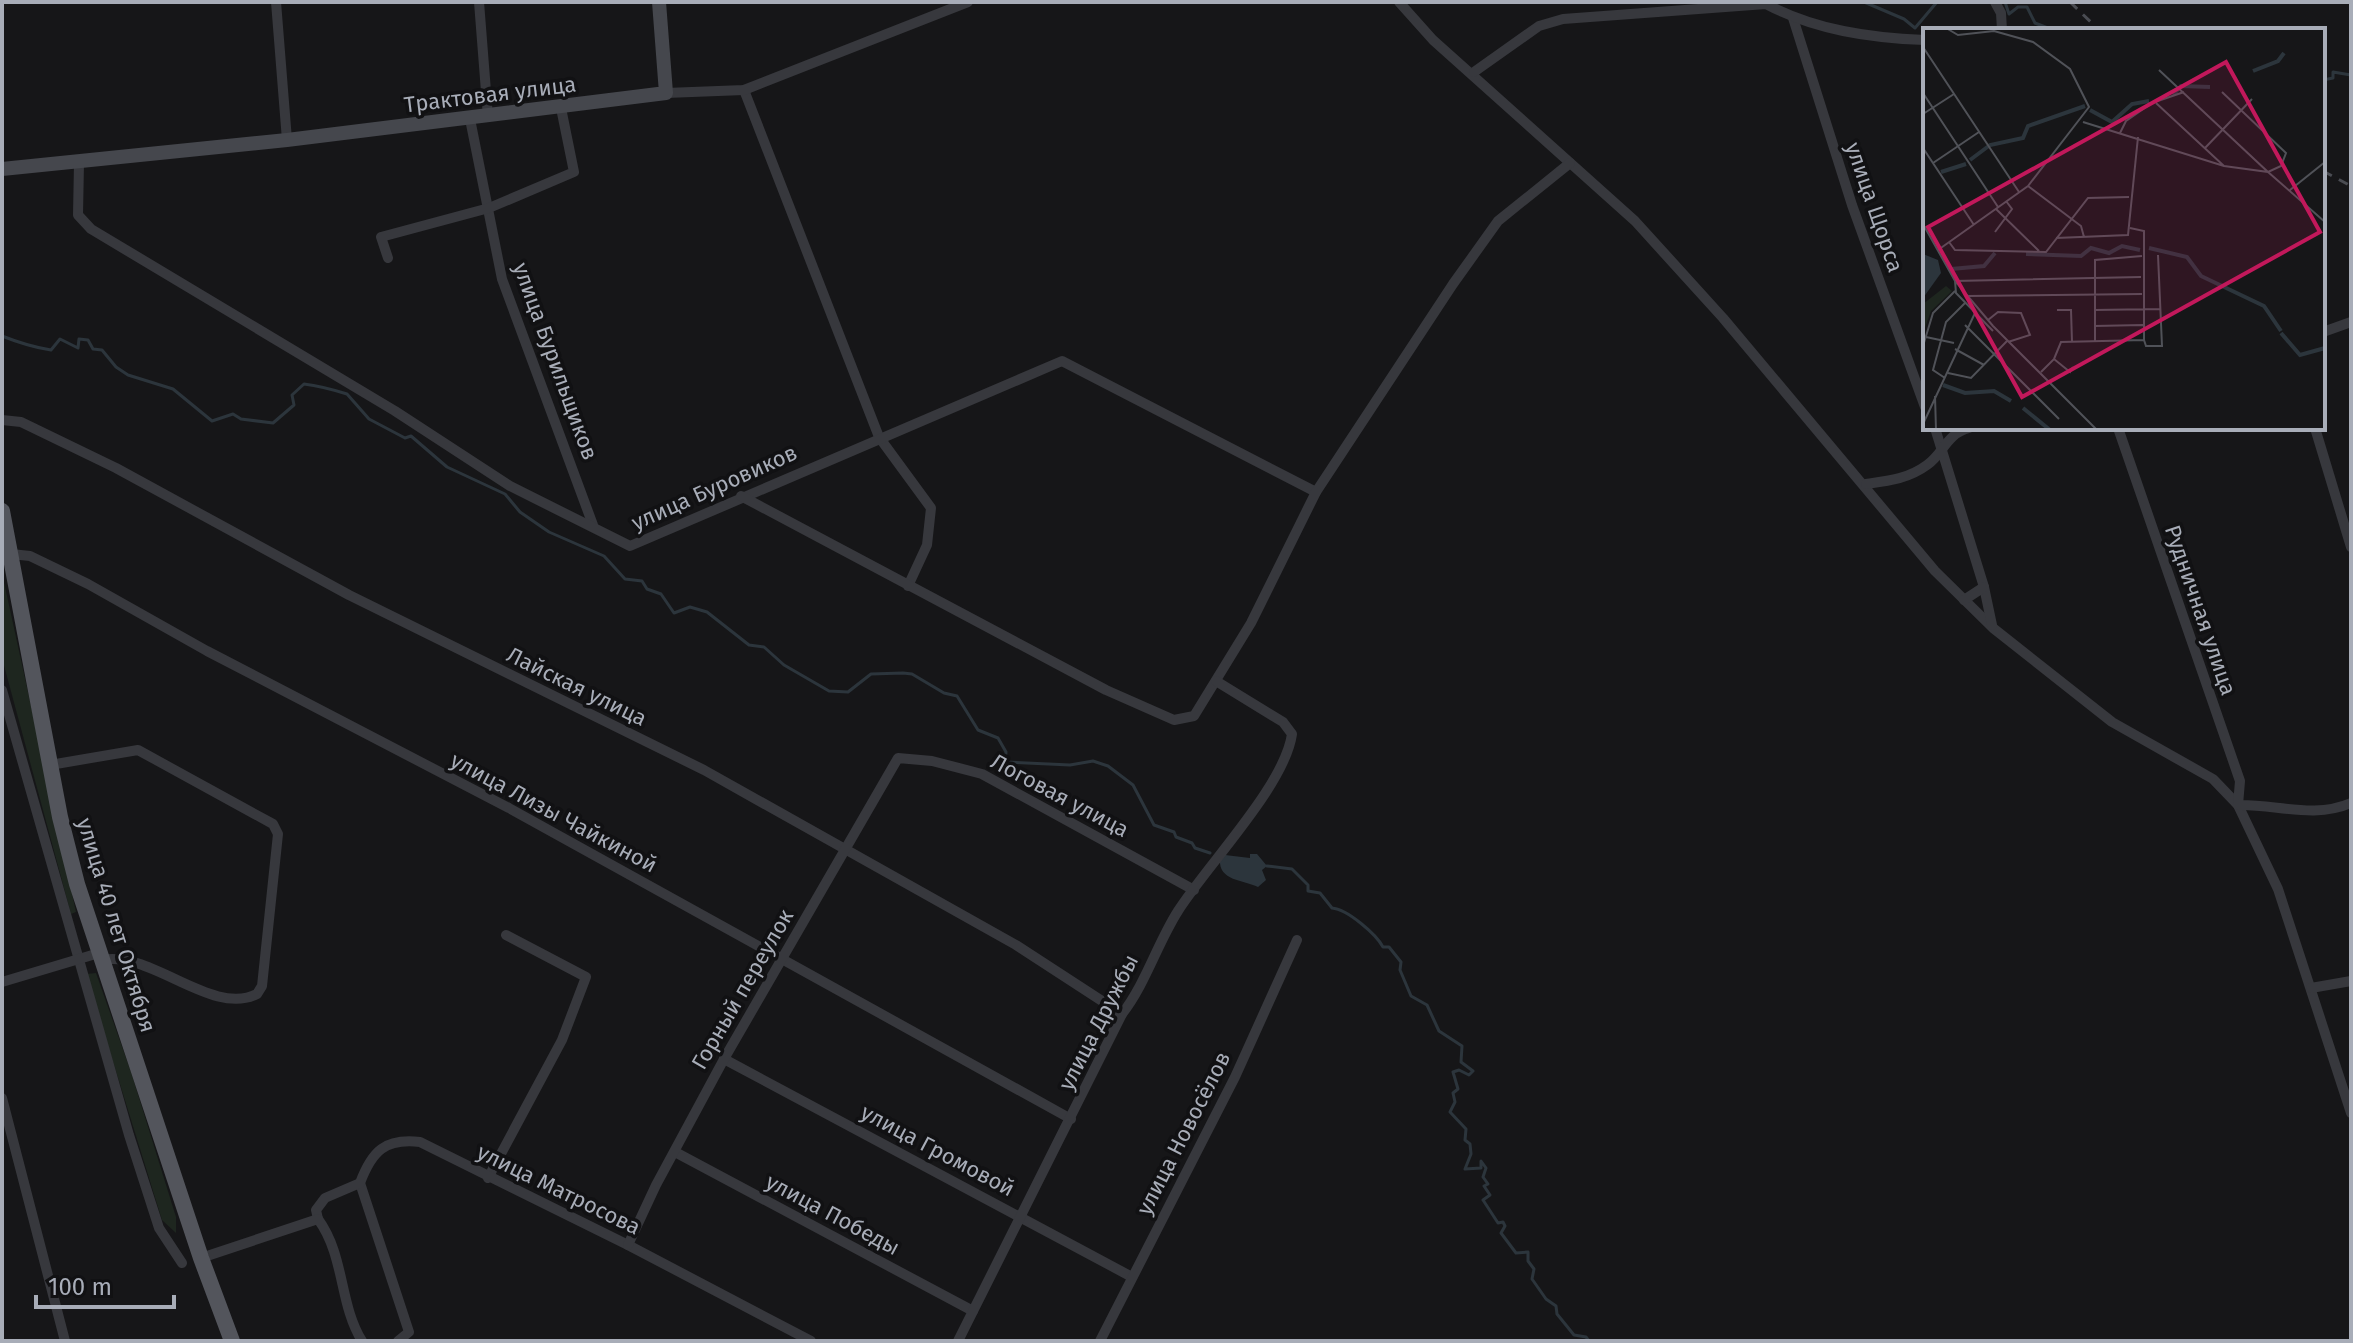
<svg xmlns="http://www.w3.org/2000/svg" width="2353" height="1343" viewBox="0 0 2353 1343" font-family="'Fira Sans',sans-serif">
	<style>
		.green { fill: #1e261f }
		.water { fill: #2c353c }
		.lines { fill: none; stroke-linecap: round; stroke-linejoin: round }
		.stream { stroke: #2c353c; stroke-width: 3 }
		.street { stroke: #37383d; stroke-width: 10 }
		.secondary { stroke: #45474d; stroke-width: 14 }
		.primary { stroke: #53555c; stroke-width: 16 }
		.rail { stroke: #4a4c52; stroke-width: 3; stroke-dasharray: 10 8; stroke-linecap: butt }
		.labels { text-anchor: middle; stroke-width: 7; stroke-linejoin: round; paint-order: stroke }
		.street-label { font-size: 22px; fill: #a8adb8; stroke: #111113 }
		.inset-river { fill: none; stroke: #2c353c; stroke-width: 4 }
		.inset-road { fill: none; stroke: #505258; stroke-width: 2 }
		.view { fill: #c2185b; fill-opacity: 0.15; stroke: #c2185b; stroke-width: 4 }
		.inset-edge { fill: none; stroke: #a8adb8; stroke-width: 4 }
	</style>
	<rect width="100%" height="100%" fill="#161618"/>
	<g class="green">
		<polygon points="2,573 76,912 71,914 2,658"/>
		<polygon points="96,973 131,1072 176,1217 176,1233 162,1220 86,974"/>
	</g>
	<path class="water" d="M1250,854H1257L1267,866L1262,870L1266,880L1258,887C1244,880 1218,881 1220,859L1225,855L1250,858Z"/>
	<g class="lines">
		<g class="stream">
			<polyline points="1864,2 1904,19 1915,28 1937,2"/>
			<polyline points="1972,2 1981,2"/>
			<polyline points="2005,2 2009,14 2018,7 2027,7 2035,23 2053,30"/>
			<polyline points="2323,80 2333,78 2333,72 2351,75"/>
			<path d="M2,336C17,342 38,348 51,350L60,339L78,348L79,339L88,340L93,349L102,350L116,367L128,375L173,389L212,421L233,414L241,419L273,423L294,405L292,395L304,384C320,386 331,389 347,394L369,419L405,438L411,436L447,467L505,494L520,512L549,532L604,556L625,579L642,581L647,589L661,594L674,613L690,607L707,612L749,645L764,647L784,665L829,691L848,692L871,674L903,673L912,674L944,693L957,696L978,730L998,738L1006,752L1005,762L1070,765L1093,761L1108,766L1133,785L1154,825L1174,832L1176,837L1192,843L1195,848L1210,853"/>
			<path d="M1267,866L1292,869L1308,885V891L1320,893L1332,908C1347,909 1376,934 1383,947H1389L1401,962L1400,970L1411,996L1427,1005L1439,1031L1462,1046L1461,1062L1473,1071L1469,1075L1459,1070L1453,1072L1458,1089L1453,1093L1455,1102L1450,1112L1466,1129L1465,1140L1470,1144L1471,1154L1465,1169L1481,1168V1161L1486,1168L1483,1177L1488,1184L1484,1186L1490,1195L1483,1200L1498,1223L1503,1222L1505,1226L1501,1233L1516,1253L1528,1252V1261L1534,1269L1532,1279L1546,1299L1556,1306L1557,1314L1574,1335L1586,1337L1589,1341"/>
		</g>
		<g class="street">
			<polyline points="276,2 287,140"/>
			<polyline points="479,2 488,117"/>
			<polyline points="1399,2 1433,40 1635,221 1723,318 1935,571 1993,628 2112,722 2213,779 2238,805 2278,889 2351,1113"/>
			<polyline points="1995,2 2001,13 2002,30"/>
			<polyline points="1793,18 1852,205 1925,407"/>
			<path d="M1474,72L1539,26L1563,19L1766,4C1815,30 1870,38 1925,40"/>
			<polyline points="744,90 879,437 931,508 927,545 908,586"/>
			<polyline points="666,93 744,90 968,2"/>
			<polyline points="470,119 502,279 593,525"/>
			<polyline points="79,163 78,215 91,229 395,411 510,486 630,546 1062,361 1316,492"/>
			<polyline points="388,258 381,237 489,208 574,172 561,108"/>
			<polyline points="2323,332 2351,322"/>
			<polyline points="2,420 21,422 116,468 349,595 704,770 1016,945 1122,1014"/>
			<polyline points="1935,428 1984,587 1992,625"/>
			<path d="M2118,428L2240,781L2238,805C2276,804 2314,819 2351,803"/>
			<polyline points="2315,428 2351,547"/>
			<path d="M1866,484C1888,481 1908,479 1927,465C1944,453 1946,434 1969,428"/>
			<polyline points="741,496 1106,690 1174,720 1194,716 1251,623 1316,492 1453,284 1498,221 1570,163"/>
			<polyline points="11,554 30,556 88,584 207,651 509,808 1071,1119"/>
			<polyline points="1964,600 1984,587"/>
			<polyline points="2,690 129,1135 159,1228 182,1263"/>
			<path d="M50,765L138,750L273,824L278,834L262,986L257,994C212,1017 151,950 102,960"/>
			<polyline points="2,982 99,953"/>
			<polyline points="2311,988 2351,981"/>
			<polyline points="724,1059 1132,1277"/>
			<polyline points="2,1098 65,1341"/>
			<polyline points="675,1152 973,1311"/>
			<polyline points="488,1178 562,1040 586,977 506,935"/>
			<polyline points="360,1183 409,1332 398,1341"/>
			<path d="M318,1219L316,1210L325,1198L360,1183C372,1151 385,1138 420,1142L628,1245L811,1341"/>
			<polyline points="628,1245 656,1185 724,1059 898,758 932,761 982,774 1194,890"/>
			<path d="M201,1258L318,1219C345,1256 339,1304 362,1341"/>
			<path d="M958,1341L1122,1014C1146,983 1157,944 1178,911C1208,864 1285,785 1292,734L1283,722L1216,681"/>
			<polyline points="1100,1341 1235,1077 1297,940"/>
		</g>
		<polyline class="secondary" points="2,169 287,140 666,93 659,2"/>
		<polyline class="primary" points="2,511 60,817 77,884 201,1258 232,1341"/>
		<g class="rail">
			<polyline points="2070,2 2099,30"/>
			<polyline points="2323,171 2351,186"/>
		</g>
	</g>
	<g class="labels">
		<g class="street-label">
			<text transform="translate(490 94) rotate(-7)" y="8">Трактовая улица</text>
			<text transform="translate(1875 207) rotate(71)" y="8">улица Щорса</text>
			<text transform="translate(556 361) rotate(70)" y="8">улица Бурильщиков</text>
			<text transform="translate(714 487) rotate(-24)" y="8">улица Буровиков</text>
			<text transform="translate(2201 610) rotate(71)" y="8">Рудничная улица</text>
			<text transform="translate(577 686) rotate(26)" y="8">Лайская улица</text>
			<text transform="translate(1060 795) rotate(28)" y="8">Логовая улица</text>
			<text transform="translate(554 812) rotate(28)" y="8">улица Лизы Чайкиной</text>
			<text transform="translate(117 925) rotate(73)" y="8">улица 40 лет Октября</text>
			<text transform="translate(742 989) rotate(-60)" y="8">Горный переулок</text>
			<text transform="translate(1098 1022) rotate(-63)" y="8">улица Дружбы</text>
			<text transform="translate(1183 1133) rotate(-63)" y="8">улица Новосёлов</text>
			<text transform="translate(938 1150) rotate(28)" y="8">улица Громовой</text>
			<text transform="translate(559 1189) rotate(26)" y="8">улица Матросова</text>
			<text transform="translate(833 1214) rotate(28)" y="8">улица Победы</text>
		</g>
	</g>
	<g transform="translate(1923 28)">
		<rect width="402" height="402" fill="#161618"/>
		<path d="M23,258L29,263L8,283L0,305V276Z" fill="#1e261f"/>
		<path d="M0,226L15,232L18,245L0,270Z" fill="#2c353c"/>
		<path class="inset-river" d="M330,43L355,33L361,25M250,67L258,58L287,59M167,82L189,94L209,76L226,73M47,132L67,117L100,110L105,98L162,78M18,144L43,136M226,220L264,229L278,248L341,278L358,303M103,226L158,228L168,220L186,225L199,218L217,222M28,241L61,238L72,225M358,305L377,327L402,320M20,357L42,365L71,363L88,373M100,380L127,402"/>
		<path class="inset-road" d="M0,19L96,164M236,42L345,144L358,138L363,125L299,64M0,65L75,179M233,75L301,138M0,86L31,66M160,94L301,138L345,144L402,194M197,105L203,93L229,75L261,64M0,120L51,197M282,120L329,71M10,135L56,104M105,158L158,198L161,209M367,162L402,134M73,181L116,223M0,196L32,253L70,298L174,402M207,200L221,203V312M72,204L89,181L83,173M133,210L205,207L215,109M26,214L32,222L123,224L165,170L206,169M15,222L105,158L166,79L147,41L110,14L71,3L35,7L23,0M45,268L219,266M134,282H148L149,314M171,282L238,281M65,292L75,284L98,285L107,307L85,314M42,297L136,391M171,298L220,297M70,303L33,265L32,253L218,249M3,309L31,315M221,312L223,318H239L235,227M172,313V232L219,228M0,318L10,285L32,263M32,321L61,337M131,331L138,314L221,312M118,344L131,331L147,344L150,339M25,345L48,350L84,313M22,350L10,342L23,294L42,275M12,368L13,402M0,396L52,285"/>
		<path class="view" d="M303,34L397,204L99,369L5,199Z"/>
		<rect width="402" height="402" class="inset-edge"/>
	</g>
	<rect width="2353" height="1343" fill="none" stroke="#a8adb8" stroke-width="8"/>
	<path d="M36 1295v12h138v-12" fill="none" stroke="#a8adb8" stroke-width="4"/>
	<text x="48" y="1295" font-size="24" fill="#a8adb8" stroke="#111113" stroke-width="6" paint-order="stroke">100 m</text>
</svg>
